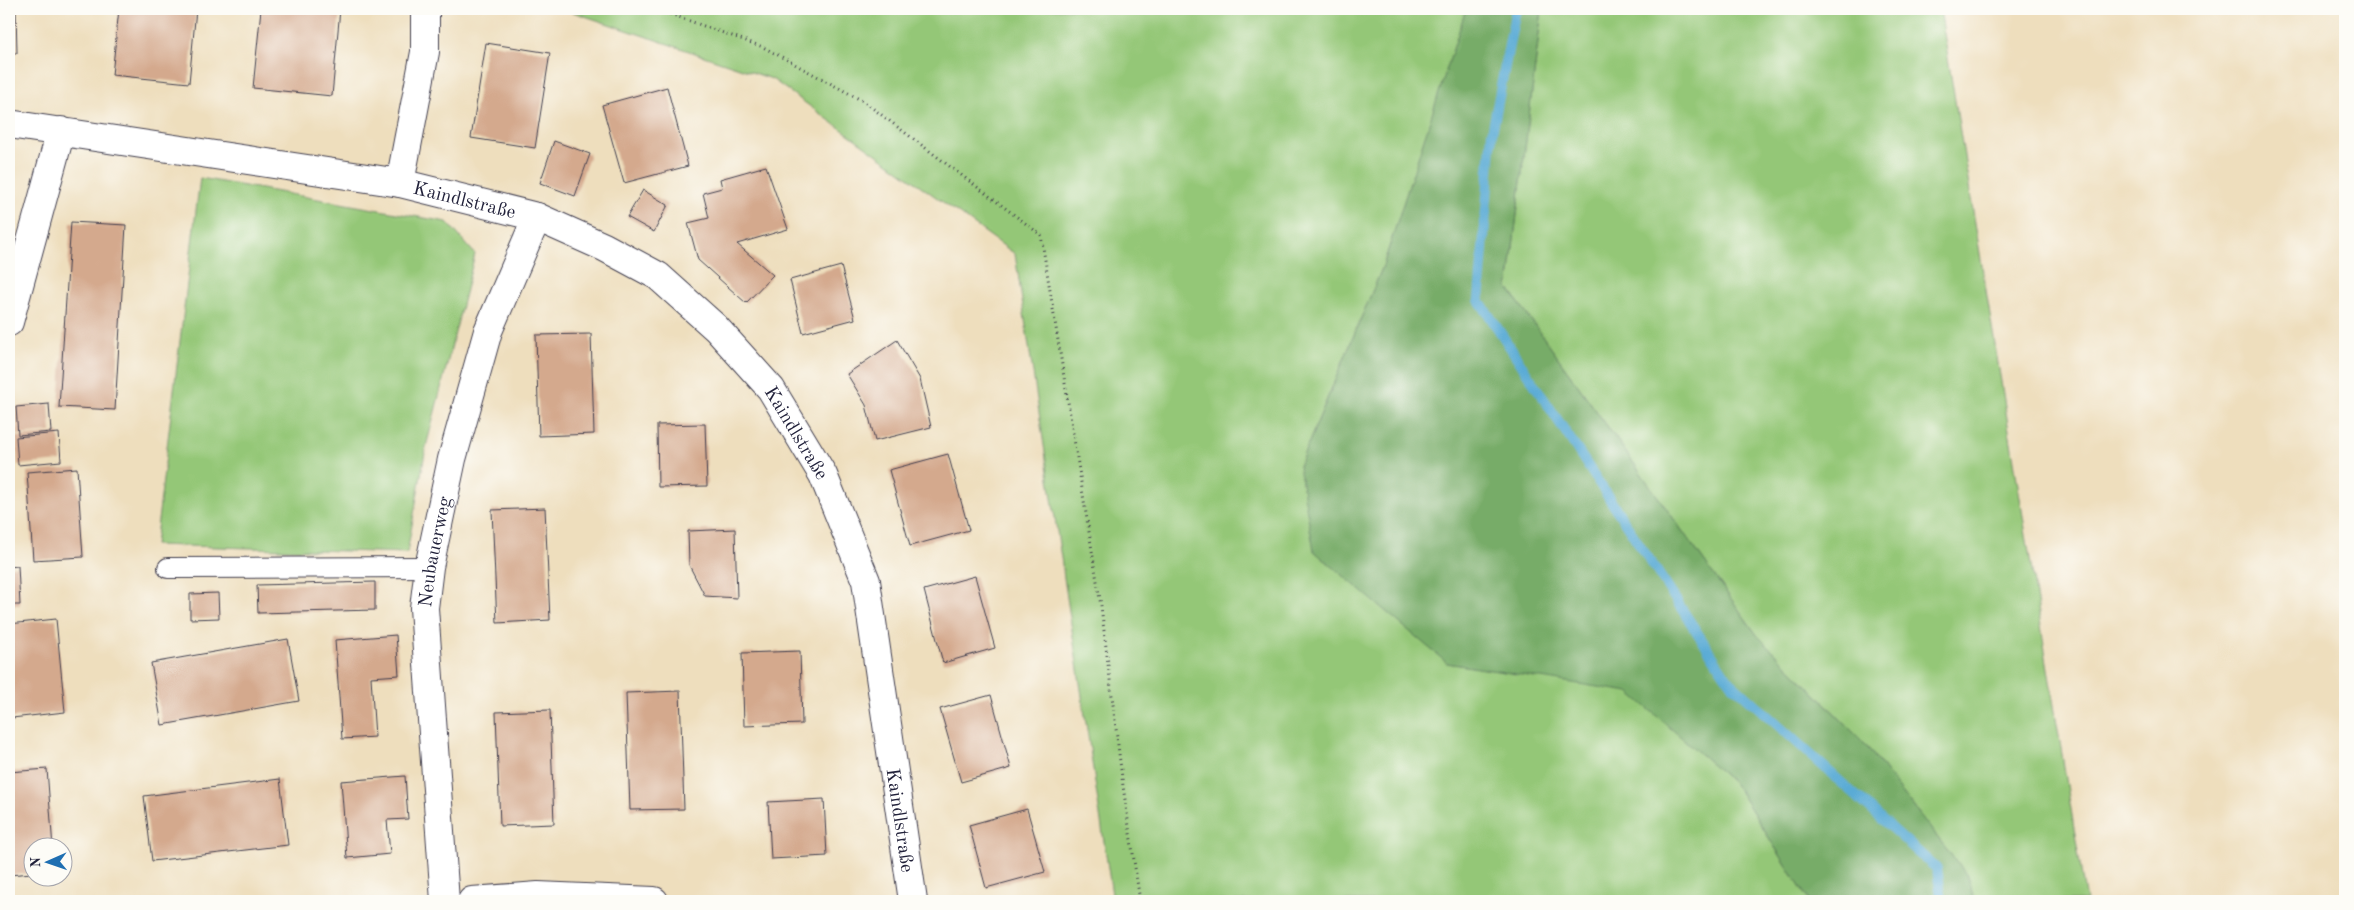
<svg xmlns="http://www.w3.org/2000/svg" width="2354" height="910" viewBox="0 0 2354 910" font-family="'Old Standard TT',serif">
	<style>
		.green { fill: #94c777; stroke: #5b7459 }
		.forest { fill: #77ac68; stroke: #4c6752 }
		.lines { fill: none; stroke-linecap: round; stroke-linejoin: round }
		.stream { stroke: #5aabd5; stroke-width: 10 }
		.building { fill: #d4a98d }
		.service-casing { stroke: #413e4e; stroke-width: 22 }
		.minor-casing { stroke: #413e4e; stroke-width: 30 }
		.path { stroke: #413e4e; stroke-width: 3; stroke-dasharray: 1 4; stroke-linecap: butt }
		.service { stroke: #fff; stroke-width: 20 }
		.minor { stroke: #fff; stroke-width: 28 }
		.labels { text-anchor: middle; stroke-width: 4.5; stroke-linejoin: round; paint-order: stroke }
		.street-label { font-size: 19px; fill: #22223b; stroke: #fdfcf7 }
	</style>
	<rect width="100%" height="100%" fill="#fdfcf7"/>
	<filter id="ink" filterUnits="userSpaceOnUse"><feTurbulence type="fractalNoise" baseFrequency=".02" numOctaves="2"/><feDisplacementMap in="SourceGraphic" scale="10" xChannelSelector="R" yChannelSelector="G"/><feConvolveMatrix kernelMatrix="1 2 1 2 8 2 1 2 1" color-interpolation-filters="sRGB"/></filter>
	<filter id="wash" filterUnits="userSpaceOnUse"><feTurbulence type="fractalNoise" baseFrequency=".0096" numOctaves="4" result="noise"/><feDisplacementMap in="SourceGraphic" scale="20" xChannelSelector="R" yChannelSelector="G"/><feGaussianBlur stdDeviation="1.12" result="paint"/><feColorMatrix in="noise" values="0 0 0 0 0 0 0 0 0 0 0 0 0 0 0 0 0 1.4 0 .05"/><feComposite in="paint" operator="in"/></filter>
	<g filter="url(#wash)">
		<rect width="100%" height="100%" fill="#eedebd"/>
		<g class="green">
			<polygon points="564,9 1467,9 1383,266 1299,466 1447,663 1629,691 1735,784 1809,901 1113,901 1015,254 772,79"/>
			<polygon points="1542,9 1940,9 2086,901 1975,901 1966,874 1863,742 1757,635 1508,288"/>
			<polygon points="200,178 447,222 475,254 426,447 407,553 155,545"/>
		</g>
		<polygon class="forest" points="1466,9 1542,9 1508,288 1757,635 1863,742 1966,874 1975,901 1809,901 1735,784 1629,692 1447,663 1314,551 1299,466 1383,266"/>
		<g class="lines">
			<polyline class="stream" points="1516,9 1492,133 1479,300 1729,681 1937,869 1942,901"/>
		</g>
		<g id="blocks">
			<g class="building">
				<polygon points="9,9 16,9 17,53 9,53"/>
				<polygon points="119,9 196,9 189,83 112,75"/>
				<polygon points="261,9 340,9 332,96 253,88"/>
				<polygon points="486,43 550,53 535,148 471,138"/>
				<polygon points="667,87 688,166 624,183 602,105"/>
				<polygon points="554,141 590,154 575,196 540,183"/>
				<polygon points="766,166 788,229 737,244 773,275 746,303 698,260 688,223 709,218 703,193 722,188 720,179"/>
				<polygon points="643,190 668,205 654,232 627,217"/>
				<polygon points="71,222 126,225 115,410 59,407"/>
				<polygon points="841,266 855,319 803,333 790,280"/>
				<polygon points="591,334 594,434 539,436 536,335"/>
				<polygon points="897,340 920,379 931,427 875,441 866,405 847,374"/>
				<polygon points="49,404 51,432 18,435 16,407"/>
				<polygon points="705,424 707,486 658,487 657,425"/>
				<polygon points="59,433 61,461 18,465 16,437"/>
				<polygon points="948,454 969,530 910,546 889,470"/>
				<polygon points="77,468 83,557 33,560 27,472"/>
				<polygon points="545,508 550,620 497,623 492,510"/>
				<polygon points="735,529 737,598 705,596 689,565 688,531"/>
				<polygon points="18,566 20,605 9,605 9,567"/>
				<polygon points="975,576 995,648 943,663 924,590"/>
				<polygon points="375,582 375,610 258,613 257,585"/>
				<polygon points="218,593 219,618 190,619 190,594"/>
				<polygon points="56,619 65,712 12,718 9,687 9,624"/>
				<polygon points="396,635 399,675 371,677 375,737 342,739 335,640"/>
				<polygon points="288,639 299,701 162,725 151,663"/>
				<polygon points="800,651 802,724 744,726 742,653"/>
				<polygon points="680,691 684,809 630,810 626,693"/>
				<polygon points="991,695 1011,768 961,782 940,709"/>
				<polygon points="550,710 554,824 500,826 496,712"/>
				<polygon points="47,769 53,848 32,848 32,873 9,875 9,772"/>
				<polygon points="405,776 408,819 387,820 390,854 347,858 341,781"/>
				<polygon points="280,779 288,845 152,861 144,796"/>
				<polygon points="824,799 827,856 771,859 768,802"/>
				<polygon points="1027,809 1045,872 986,888 969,825"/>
			</g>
		</g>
	</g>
	<g filter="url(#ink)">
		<use href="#blocks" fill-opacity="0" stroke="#413e4e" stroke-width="1"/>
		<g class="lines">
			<g class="service-casing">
				<polyline id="service" points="168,568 429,567"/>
			</g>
			<g class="minor-casing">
				<g id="minor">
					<path id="s1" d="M9,124L400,183L537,217L604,247L658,276L716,328L771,389L823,475L866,581L913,901"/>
					<polyline points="400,183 425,52 425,9"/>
					<polyline points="9,322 61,131"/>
					<path id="s2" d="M445,901L424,608L429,567L452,459L488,331L537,217"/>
					<polyline points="472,901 538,896 654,901"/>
				</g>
			</g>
			<polyline class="path" points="656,9 763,47 863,101 1041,235 1101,606 1123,786 1140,901"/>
			<use href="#service" class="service"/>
			<use href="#minor" class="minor"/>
		</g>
	</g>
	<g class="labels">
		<g class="street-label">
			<text dy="7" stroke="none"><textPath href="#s1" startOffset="462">Kaindlstraße</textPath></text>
			<text dy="7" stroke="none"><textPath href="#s1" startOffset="882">Kaindlstraße</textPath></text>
			<text dy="7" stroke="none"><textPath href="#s2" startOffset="351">Neubauerweg</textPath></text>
			<text dy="7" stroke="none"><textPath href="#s1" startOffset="1288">Kaindlstraße</textPath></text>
		</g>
	</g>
	<rect width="2354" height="910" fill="none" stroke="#fdfcf7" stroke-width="30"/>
	<g transform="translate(48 862) rotate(268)"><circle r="24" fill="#fdfcf7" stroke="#a5a5ac"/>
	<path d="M0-4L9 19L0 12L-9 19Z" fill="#1f6fb2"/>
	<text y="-8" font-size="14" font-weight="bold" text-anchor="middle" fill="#22223b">N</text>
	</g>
</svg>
